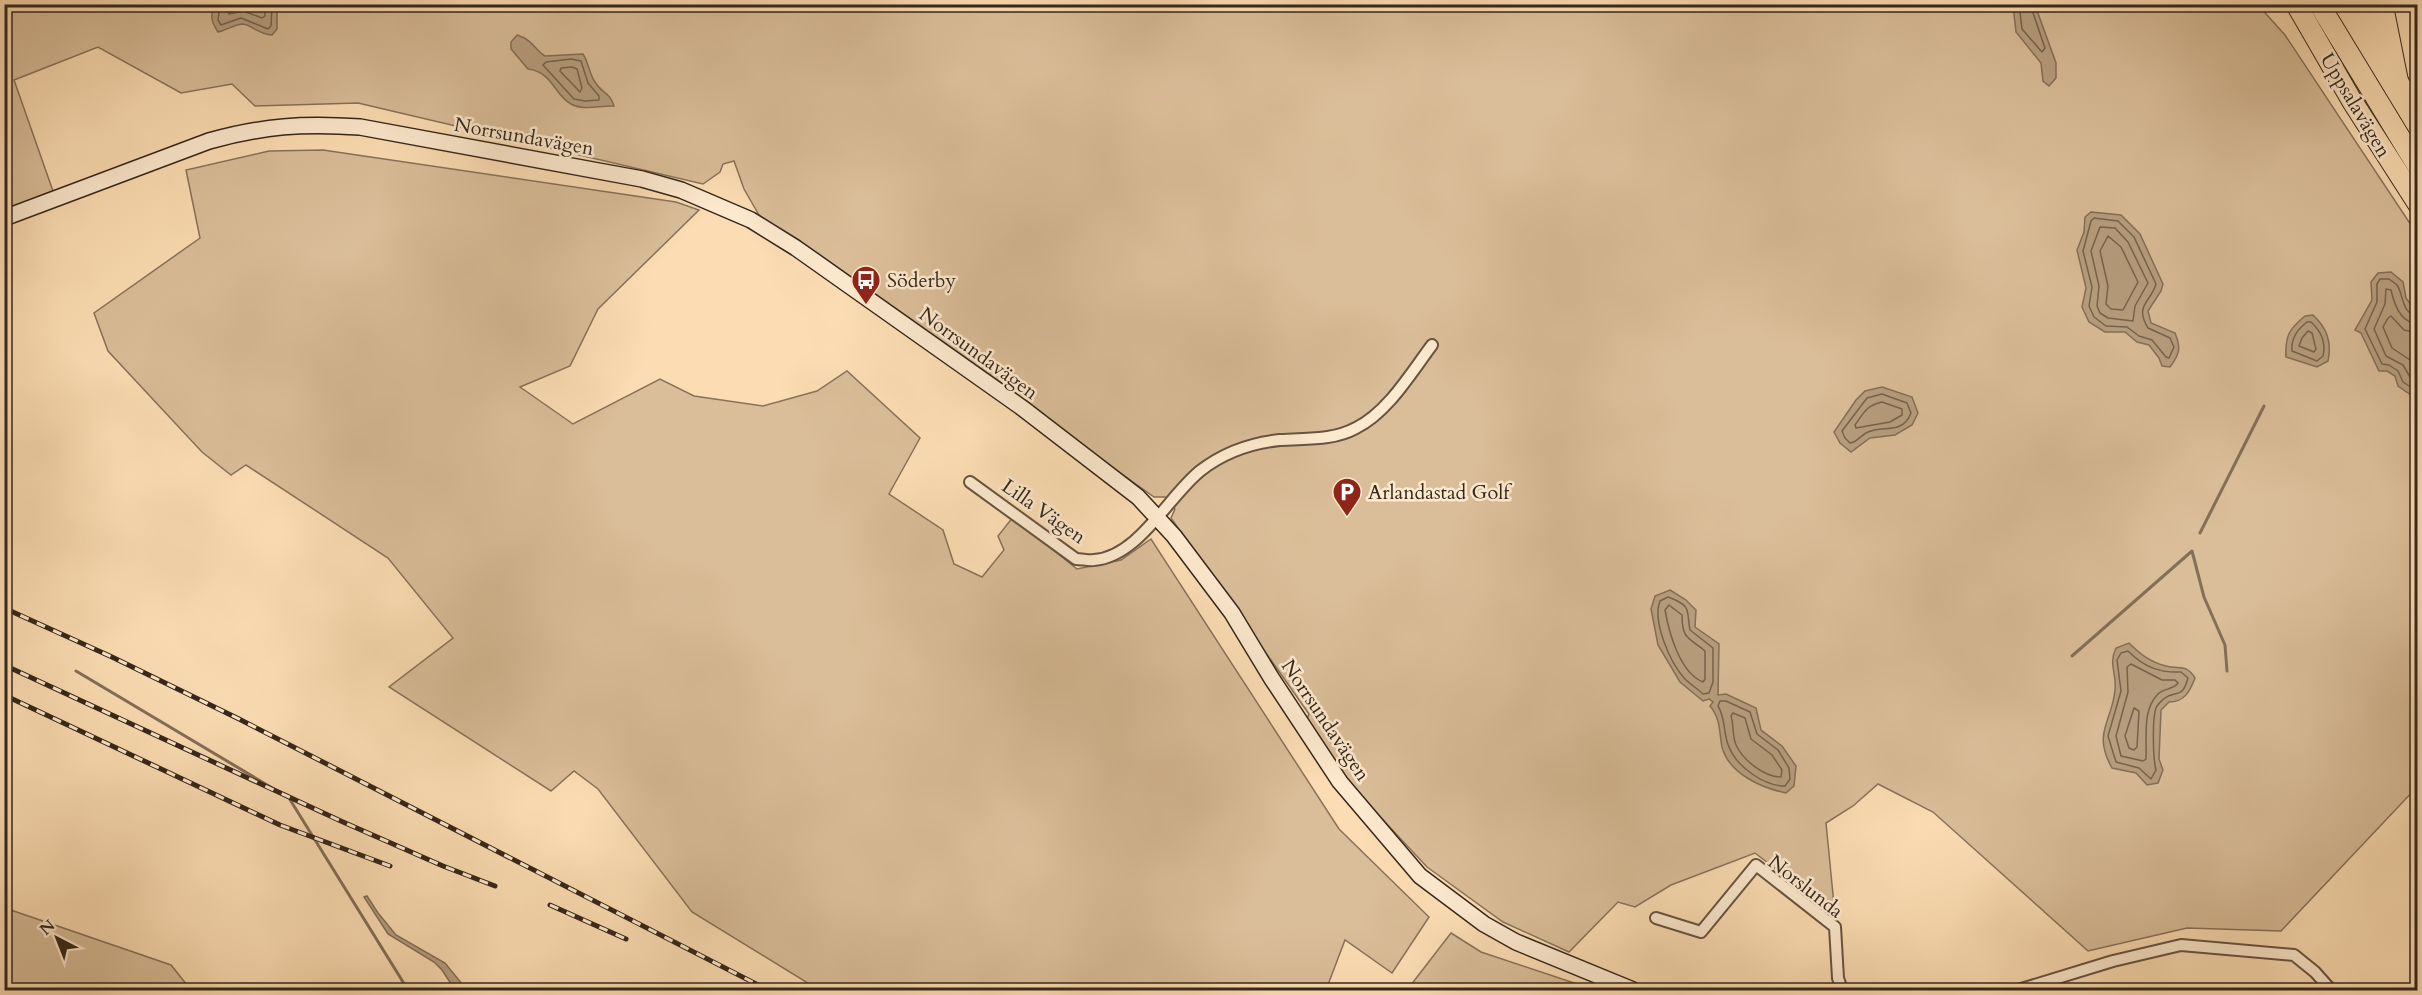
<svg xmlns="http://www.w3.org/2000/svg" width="2422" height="995" viewBox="0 0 2422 995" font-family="Cardo,serif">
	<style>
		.green { fill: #dabe99; stroke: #88725a; stroke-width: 1.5 }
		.water { fill: #b89f7f; stroke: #846f57; stroke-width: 1.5 }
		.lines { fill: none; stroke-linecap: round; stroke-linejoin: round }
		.shore { stroke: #76634d; stroke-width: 1.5 }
		.stream { stroke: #846f57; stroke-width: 3 }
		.street-casing { stroke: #675441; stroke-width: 14 }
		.secondary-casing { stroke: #35271b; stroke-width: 18 }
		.highway-casing { stroke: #35271b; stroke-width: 22 }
		.street { stroke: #fde9ce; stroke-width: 10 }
		.secondary { stroke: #fde9ce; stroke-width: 15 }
		.highway { stroke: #fcddb3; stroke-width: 20 }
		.rail-casing { stroke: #35271b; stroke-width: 5 }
		.rail { stroke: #fde9ce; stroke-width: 3; stroke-dasharray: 9; stroke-linecap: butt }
		.labels { text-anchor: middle; stroke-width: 5; stroke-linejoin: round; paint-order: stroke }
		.street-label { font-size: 20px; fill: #35271b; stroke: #fde9ce }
		.poi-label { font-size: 20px; fill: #35271b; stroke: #fde9ce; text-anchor: start }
	</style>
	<rect width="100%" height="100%" fill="#fcddb3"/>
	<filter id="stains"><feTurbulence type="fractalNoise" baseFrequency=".00333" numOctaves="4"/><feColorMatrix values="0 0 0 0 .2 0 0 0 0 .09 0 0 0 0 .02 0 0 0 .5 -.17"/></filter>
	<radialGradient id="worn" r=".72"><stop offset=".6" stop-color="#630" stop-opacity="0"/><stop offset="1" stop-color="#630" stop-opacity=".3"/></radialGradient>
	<g class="green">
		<polygon points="5,5 2258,5 2285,35 2417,234 2417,787 2281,931 2187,928 2088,951 1933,812 1878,784 1853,806 1826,823 1835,915 1755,853 1671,885 1635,907 1618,902 1569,952 1503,922 1427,867 1342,776 1306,721 1309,714 1171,518 1175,509 1165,497 1154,497 759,215 744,189 734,161 723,164 720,172 703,184 358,103 255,106 232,84 181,93 98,47 14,80 53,191 5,210"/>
		<polygon points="323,150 676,202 699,210 598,309 570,366 520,387 573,424 660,379 694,396 763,406 817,391 847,371 920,438 889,494 943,530 954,564 982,577 1004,550 998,536 1013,517 1077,569 1121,560 1151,539 1339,829 1429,917 1392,973 1345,940 1326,990 819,990 692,912 598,789 574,771 551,791 389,687 453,638 388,558 246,465 231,475 202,452 108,351 94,313 200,238 186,170 269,151"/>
		<polygon points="5,908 171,965 191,990 5,990"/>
		<polygon points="1451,933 1481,952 1595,990 1407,990"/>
	</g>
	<g class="water">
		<path d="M277,4V29L272,35C258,34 252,25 243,24C236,24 226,30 218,32C212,23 209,15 215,5Z"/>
		<polygon points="2013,5 2035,5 2056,63 2056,78 2049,86 2043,81 2041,63 2016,32"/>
		<path d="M517,35C534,40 535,51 545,56L583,54C589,63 589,74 595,82C602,94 609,91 614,106C601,105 583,111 571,104C554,95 553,72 528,69L511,49V42Z"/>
		<path d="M2091,212L2121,215L2140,234L2163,284L2161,291L2148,311L2151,323L2175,333C2181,347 2180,354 2170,367L2162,366L2159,358L2149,345L2137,342L2125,332H2105L2089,322L2082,307L2086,288L2077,250L2084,232L2085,217Z"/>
		<polygon points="2391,272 2403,282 2406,298 2417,313 2417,407 2415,398 2398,386 2395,376 2387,371 2379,371 2361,333 2355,330 2372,300 2371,282 2378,273"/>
		<path d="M2313,315C2327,328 2332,342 2328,361L2317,367L2286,357C2285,336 2289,329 2305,316Z"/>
		<polygon points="1882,387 1912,397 1918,413 1912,425 1895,435 1870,438 1851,452 1840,443 1834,432 1856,400 1865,391"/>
		<path d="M1670,590L1686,600L1696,610L1695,627L1719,644L1718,695L1726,694L1756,708L1761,730L1782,746L1796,766L1794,786L1786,793C1762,788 1729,774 1722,747C1719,732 1721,719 1710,706L1713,702L1709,699L1703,701L1680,682L1658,645L1651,609L1655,596Z"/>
		<path d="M2129,643C2140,654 2150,662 2166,666C2179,670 2186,663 2195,678C2190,691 2185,702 2169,702L2161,710L2159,759L2163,770L2158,783L2147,785L2136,773L2112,768C2092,733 2112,722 2115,690C2117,673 2108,665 2116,648Z"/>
		<polygon points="367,896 378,913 396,935 445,963 467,990 455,990 442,970 434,962 388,934 364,897"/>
	</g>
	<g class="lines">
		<g class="shore">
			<polyline points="220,4 218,20 221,25 241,18 268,29 271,26 272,4"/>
			<polyline points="227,4 229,14 243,11 262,18 265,16 264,4"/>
			<polyline points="2019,4 2022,29 2042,52 2045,48 2030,4"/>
			<polygon points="571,59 581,61 588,83 599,96 599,100 585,101 574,99 543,65 546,62"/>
			<polygon points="572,67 577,69 582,88 580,92 560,71 561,68"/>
			<path d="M2094,218L2118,221L2134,237L2156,284C2151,302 2134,305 2148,328L2170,338L2174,347L2169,358L2166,357L2152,340L2139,336L2127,327L2106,326L2094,317L2089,306L2092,287L2083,251L2091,221Z"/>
			<polygon points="2100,227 2115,228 2128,242 2148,283 2135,306 2133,321 2108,318 2100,313 2097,306 2099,286 2091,251"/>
			<polygon points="2108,236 2121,247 2138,282 2123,310 2111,309 2106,304 2108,286 2100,251"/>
			<path d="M2418,316C2401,314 2404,295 2397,285C2396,284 2389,279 2389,279H2380L2377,284V302L2365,329L2382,364L2389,365L2398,371L2403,382L2418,392"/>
			<path d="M2307,322H2311C2321,331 2326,343 2323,356L2317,361L2292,351C2291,338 2297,330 2307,322Z"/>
			<path d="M2418,324C2401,323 2394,304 2391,290L2386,289L2385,304L2374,329L2386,356L2403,365L2410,377L2418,383"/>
			<polygon points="2308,331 2312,333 2316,349 2314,352 2299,346 2302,338"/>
			<polyline points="2418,333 2404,330 2391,316 2388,318 2383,327 2392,348 2410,360 2418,372"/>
			<path d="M1882,394L1907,403L1911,413C1902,436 1882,424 1866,433C1859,437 1857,442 1850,443L1845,438L1842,431L1867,398Z"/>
			<path d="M1882,402L1902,409V415L1890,422L1856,428L1855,425C1865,411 1866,406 1882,402Z"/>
			<path d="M1668,597C1693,606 1686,611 1690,630L1713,648V682L1709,693L1703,694C1698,689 1690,684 1685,679C1670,663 1652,621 1660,601Z"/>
			<path d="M1669,605L1682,615C1682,639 1688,637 1705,651V679L1703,682C1680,673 1669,633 1665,610Z"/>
			<path d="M2128,651C2144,667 2159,673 2181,672L2188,678C2182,700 2176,690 2165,698C2162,700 2157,705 2156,708C2152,719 2153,759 2156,770L2151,779L2139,768L2116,762L2108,736L2121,691L2117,660L2121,653Z"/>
			<path d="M2131,664L2162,680H2175L2178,683C2173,690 2164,688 2158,694C2142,710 2147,737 2146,759L2143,761L2121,756L2116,736L2128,692L2127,667Z"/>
			<path d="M1726,701L1750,712L1757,734L1778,750L1789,768L1790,779L1785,786C1764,786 1737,767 1729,747C1723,734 1726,719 1718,706L1720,701Z"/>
			<polygon points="2134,708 2139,711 2137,747 2134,750 2129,748 2125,736"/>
			<path d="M1733,713L1745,718L1751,739L1772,755L1782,770L1781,777C1764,777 1743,760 1736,745C1732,736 1734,725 1731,716Z"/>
		</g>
		<g class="stream">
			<polyline points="2200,533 2264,406"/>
			<polyline points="2072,656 2192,551 2204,597 2225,645 2227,671"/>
			<polyline points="76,671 289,798 408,990"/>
		</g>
		<g class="street-casing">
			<g id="street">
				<path d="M970,482L1076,559C1082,559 1089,561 1094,560C1138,557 1168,497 1200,471C1223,453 1251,443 1280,440C1305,438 1332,441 1356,428C1388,412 1411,373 1432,345"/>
				<polyline points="1656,918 1701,932 1756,865 1835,927 1838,978 1842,990"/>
				<polyline points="2018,990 2113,961 2181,945 2294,955 2315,972 2331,990"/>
			</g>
		</g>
		<g class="secondary-casing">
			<path id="secondary" d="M4,218L209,141C263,126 303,123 360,127L642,179L681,190L751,220L796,248L1021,407L1138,497L1174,536L1232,613L1272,679L1340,782L1420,876L1484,924L1516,942L1633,990"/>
		</g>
		<g class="highway-casing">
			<g id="highway">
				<polyline points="2296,4 2352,101 2418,204"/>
				<polyline points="2319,4 2418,167"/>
				<polyline points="2404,4 2418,74"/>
			</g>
		</g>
		<use href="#street" class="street"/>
		<use href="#secondary" class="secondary"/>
		<use href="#highway" class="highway"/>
		<g class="rail-casing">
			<g id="rail">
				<polyline points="4,608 112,657 239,719 768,990"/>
				<polyline points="4,665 343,822 443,866 495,886"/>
				<polyline points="4,695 280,825 390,866"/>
				<polyline points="550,905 626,939"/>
			</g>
		</g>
		<use href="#rail" class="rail"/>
	</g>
	<defs>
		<g id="bus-pin" transform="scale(1.5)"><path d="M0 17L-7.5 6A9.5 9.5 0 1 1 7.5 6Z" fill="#8f2418" stroke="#fde9ce"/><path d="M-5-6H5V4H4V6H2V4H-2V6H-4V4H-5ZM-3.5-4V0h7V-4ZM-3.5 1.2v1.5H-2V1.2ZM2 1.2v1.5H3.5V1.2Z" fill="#fff"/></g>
		<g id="parking-pin" transform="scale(1.5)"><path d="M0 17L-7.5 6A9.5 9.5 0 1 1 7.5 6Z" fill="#8f2418" stroke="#fde9ce"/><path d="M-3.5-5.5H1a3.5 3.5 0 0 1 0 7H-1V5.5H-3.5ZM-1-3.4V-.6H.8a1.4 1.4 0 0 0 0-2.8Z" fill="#fff"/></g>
	</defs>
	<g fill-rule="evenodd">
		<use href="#bus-pin" x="866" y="280"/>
		<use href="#parking-pin" x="1347" y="492"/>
	</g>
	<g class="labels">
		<g class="street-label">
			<text transform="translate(2356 105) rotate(59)" y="7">Uppsalavägen</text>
			<text transform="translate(524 136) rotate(10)" y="7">Norrsundavägen</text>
			<text transform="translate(979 353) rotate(36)" y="7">Norrsundavägen</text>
			<text transform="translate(1044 511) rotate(35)" y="7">Lilla Vägen</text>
			<text transform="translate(1326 720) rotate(56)" y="7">Norrsundavägen</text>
			<text transform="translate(1806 886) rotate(38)" y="7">Norslunda</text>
		</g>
		<g class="poi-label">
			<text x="887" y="287">Söderby</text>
			<text x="1368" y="499">Arlandastad Golf</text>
		</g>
	</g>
	<rect width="2422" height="995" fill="none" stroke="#fcddb3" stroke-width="24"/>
	<rect x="6" y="6" width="2410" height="983" fill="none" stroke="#35271b" stroke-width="3"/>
	<rect x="12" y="12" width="2398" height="971" fill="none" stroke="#35271b" stroke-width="1.5"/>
	<g transform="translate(57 938) rotate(318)" stroke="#fde9ce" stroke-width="4.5" paint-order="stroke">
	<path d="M0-4.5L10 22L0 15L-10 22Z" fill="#35271b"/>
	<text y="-9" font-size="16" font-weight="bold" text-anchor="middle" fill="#35271b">N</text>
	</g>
	<rect width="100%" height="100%" filter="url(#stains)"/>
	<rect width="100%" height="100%" fill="url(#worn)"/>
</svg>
